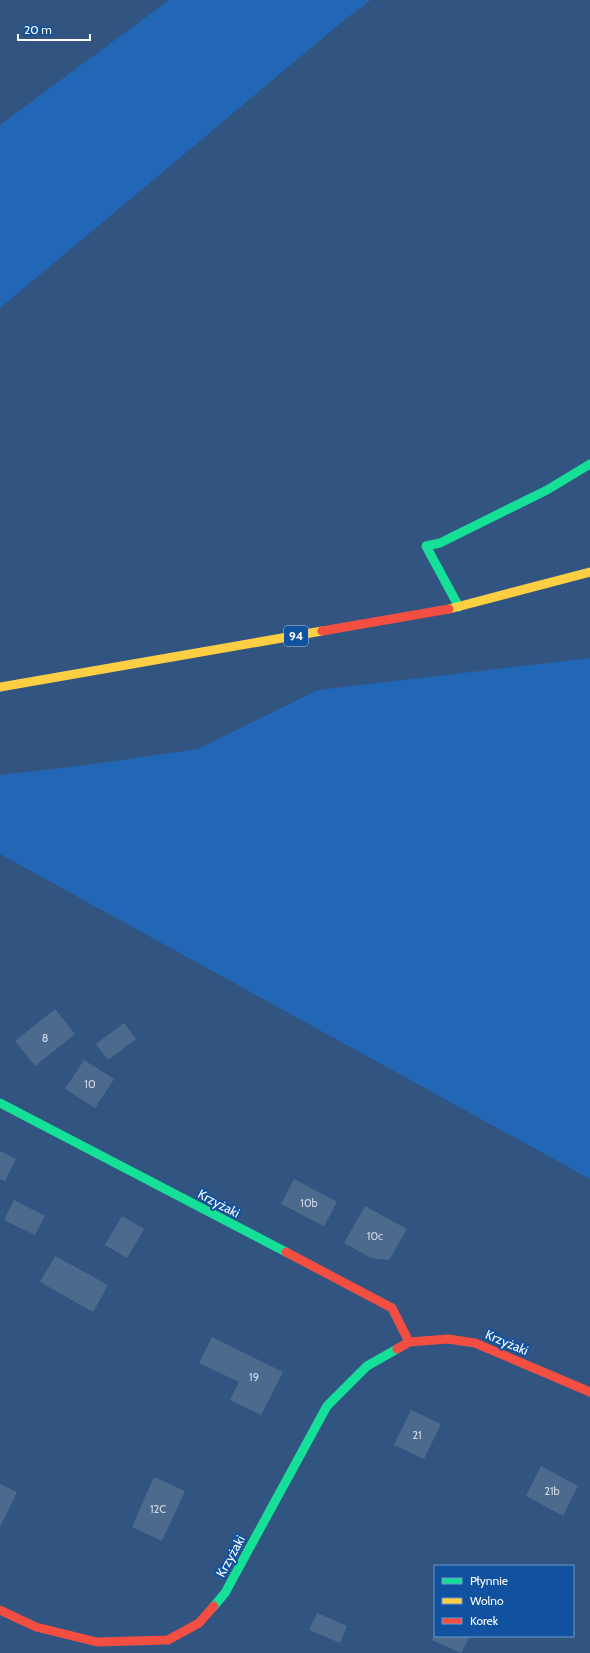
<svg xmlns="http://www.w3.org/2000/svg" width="590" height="1653" viewBox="0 0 590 1653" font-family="Cabin,sans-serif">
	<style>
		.green { fill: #2167b6 }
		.building { fill: #4c6a8d }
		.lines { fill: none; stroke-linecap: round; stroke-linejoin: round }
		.fast { stroke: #16e098; stroke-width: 9 }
		.slow { stroke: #ffcf43; stroke-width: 9 }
		.jam { stroke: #f24e42; stroke-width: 9 }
		.labels { text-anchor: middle; stroke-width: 4; stroke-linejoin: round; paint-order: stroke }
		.number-label { font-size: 11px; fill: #d2dae2 }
		.shield { fill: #1152a0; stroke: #b8cbe2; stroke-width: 1 }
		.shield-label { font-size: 12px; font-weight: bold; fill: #fff }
		.street-label { font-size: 13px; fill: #fff; stroke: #1152a0 }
	</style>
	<rect width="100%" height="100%" fill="#315580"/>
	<g class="green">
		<polygon points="169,0 371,0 348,17 0,308 0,125"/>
		<polygon points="590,658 590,1179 0,854 0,775 80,766 198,749 318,690"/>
	</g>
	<g class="building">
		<polygon points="55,1009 75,1034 35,1066 15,1041"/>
		<polygon points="124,1023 136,1039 108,1060 96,1044"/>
		<polygon points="84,1060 114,1079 95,1108 65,1089"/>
		<polygon points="0,1151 16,1159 5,1181 0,1179"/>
		<polygon points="294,1179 337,1202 324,1226 281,1204"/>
		<polygon points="14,1200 45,1216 35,1235 4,1220"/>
		<polygon points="365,1206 407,1229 389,1260 371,1258 344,1243"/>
		<polygon points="122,1216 144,1229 127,1258 105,1245"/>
		<polygon points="55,1256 108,1285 93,1312 40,1282"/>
		<polygon points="212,1337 283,1372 261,1415 230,1400 239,1382 199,1363"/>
		<polygon points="411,1410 441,1424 424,1459 394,1445"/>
		<polygon points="541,1466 578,1486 563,1516 526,1496"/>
		<polygon points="154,1477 185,1491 162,1541 132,1527"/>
		<polygon points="0,1484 17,1492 0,1527"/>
		<polygon points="317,1613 347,1626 340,1643 309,1630"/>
		<polygon points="435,1633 435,1636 470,1636 461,1653 432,1640"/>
	</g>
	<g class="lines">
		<g class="fast">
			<polyline points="459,607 426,546 440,543 547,490 590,464"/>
			<polyline points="0,1103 286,1252"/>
			<polyline points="214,1606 225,1593 327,1406 367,1366 397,1349"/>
		</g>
		<g class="slow">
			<polyline points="449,609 590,572"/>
			<polyline points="0,687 322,631"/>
		</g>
		<g class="jam">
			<polyline points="322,631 449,609"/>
			<polyline points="286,1252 392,1308 409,1342"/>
			<polyline points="397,1349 409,1342 448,1339 475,1343 590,1392"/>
			<polyline points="0,1610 36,1627 97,1642 168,1640 199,1623 214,1606"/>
		</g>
	</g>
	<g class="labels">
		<g class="number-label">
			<text x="45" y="1042">8</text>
			<text x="90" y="1088">10</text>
			<text x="309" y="1207">10b</text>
			<text x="375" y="1240">10c</text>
			<text x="254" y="1381">19</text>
			<text x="417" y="1439">21</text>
			<text x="552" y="1495">21b</text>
			<text x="158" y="1513">12C</text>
		</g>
		<rect class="shield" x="284" y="626" width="24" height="20" rx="3"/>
		<g class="shield-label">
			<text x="296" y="640">94</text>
		</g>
		<g class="street-label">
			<text transform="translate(219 1203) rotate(28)" y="5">Krzyżaki</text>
			<text transform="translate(507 1342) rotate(23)" y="5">Krzyżaki</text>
			<text transform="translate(230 1556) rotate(-61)" y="5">Krzyżaki</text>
		</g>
	</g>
	<rect x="434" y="1565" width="140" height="72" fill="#1152a0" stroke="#7097c6"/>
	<rect x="442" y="1578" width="20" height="6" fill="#16e098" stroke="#7097c6"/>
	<text x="470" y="1585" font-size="12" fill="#ffffff">Płynnie</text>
	<rect x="442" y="1598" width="20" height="6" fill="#ffcf43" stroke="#7097c6"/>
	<text x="470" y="1605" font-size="12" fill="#ffffff">Wolno</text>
	<rect x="442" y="1618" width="20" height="6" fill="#f24e42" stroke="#7097c6"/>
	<text x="470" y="1625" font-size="12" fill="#ffffff">Korek</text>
	<path d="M18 34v6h72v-6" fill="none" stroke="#ffffff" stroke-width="2"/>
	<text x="24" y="34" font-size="12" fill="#ffffff" stroke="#1152a0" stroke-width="3" paint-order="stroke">20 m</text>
</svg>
